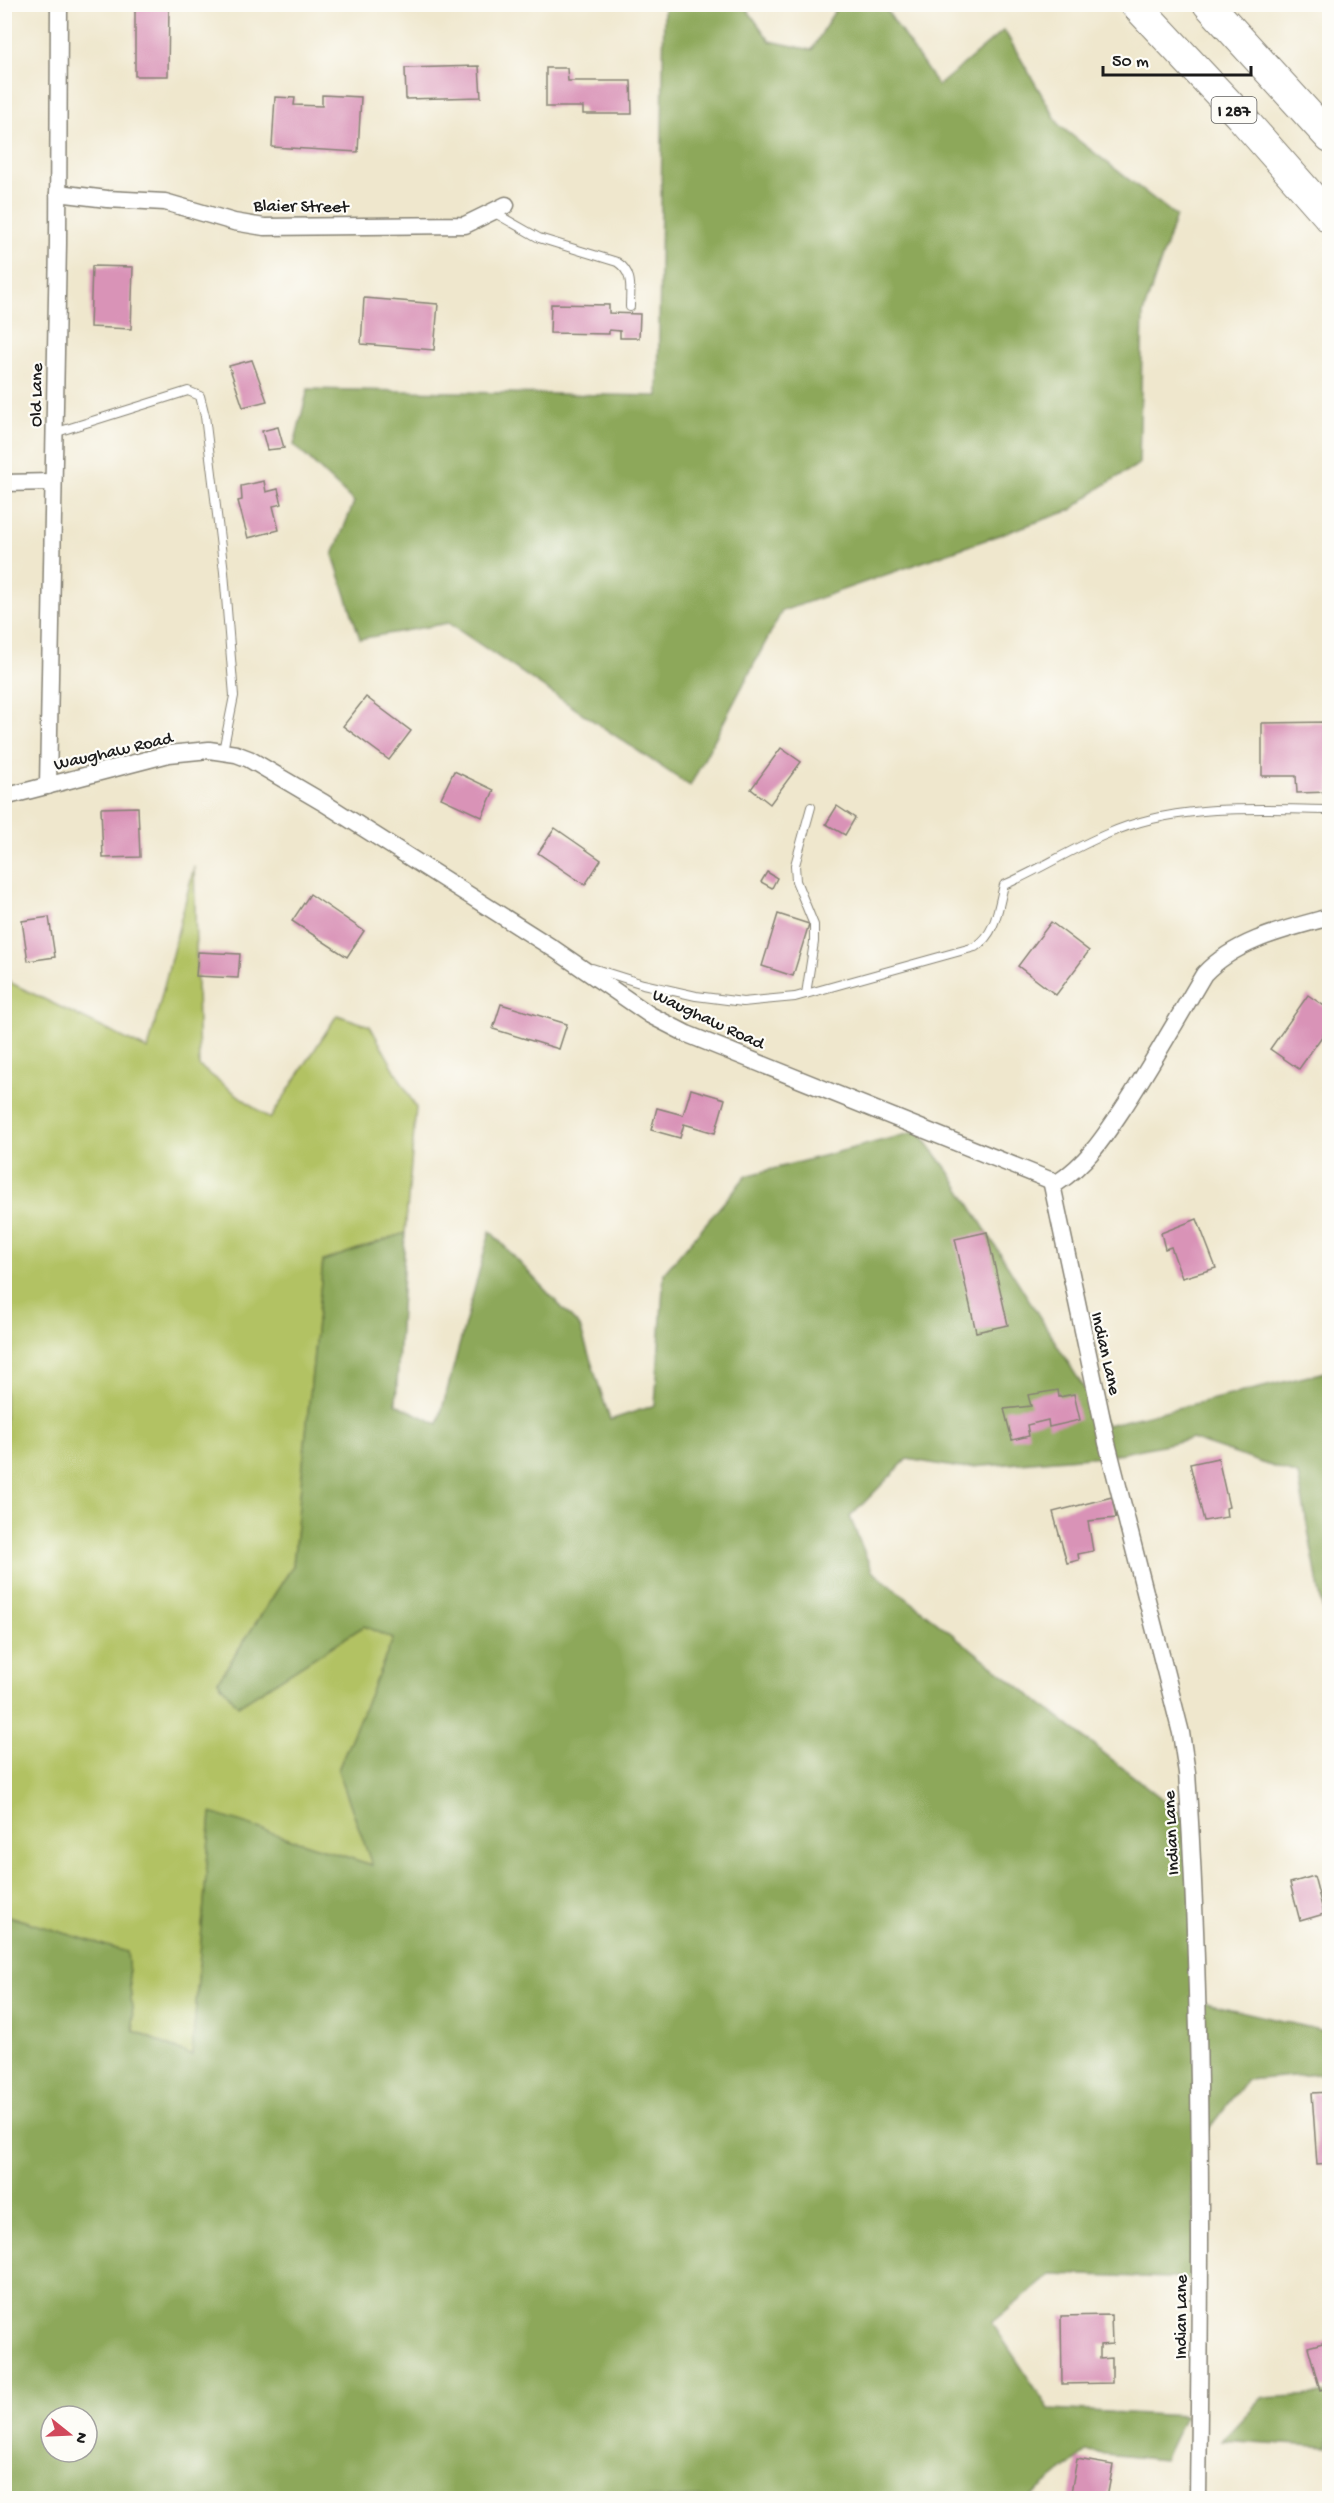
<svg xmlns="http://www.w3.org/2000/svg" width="1334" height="2503" viewBox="0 0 1334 2503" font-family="'Gochi Hand',sans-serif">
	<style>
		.green { fill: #b2c264; stroke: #676f40; stroke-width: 1.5 }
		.forest { fill: #8da85a; stroke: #54623b; stroke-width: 1.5; fill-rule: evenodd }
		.building { fill: #d993b7 }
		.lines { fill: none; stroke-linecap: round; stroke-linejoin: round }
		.service-casing { stroke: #868274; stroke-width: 10 }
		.minor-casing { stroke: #868274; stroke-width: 19 }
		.motorway-casing { stroke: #868274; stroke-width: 32 }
		.service { stroke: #fff; stroke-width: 8 }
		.minor { stroke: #fff; stroke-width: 16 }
		.motorway { stroke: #fff; stroke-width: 30 }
		.labels { text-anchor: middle; stroke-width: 4.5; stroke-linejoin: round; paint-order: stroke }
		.shield { fill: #fdfcf7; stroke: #605f5e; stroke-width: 1.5 }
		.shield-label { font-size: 16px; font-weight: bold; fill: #1c1c1c }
		.street-label { font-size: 18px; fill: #1c1c1c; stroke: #fdfcf7 }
	</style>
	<rect width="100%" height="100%" fill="#fdfcf7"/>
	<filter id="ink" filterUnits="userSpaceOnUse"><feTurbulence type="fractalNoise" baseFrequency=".0167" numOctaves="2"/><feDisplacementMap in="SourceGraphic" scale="12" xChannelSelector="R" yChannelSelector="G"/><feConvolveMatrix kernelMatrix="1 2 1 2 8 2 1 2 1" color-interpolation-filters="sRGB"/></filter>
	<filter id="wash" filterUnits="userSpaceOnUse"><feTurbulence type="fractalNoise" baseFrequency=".008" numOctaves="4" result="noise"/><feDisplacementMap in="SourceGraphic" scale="24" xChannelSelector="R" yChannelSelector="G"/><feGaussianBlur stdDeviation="1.35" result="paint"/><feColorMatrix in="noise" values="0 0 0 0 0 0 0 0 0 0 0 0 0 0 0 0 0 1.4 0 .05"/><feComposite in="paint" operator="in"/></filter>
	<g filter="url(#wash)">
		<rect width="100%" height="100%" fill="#efe7cd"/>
		<polygon class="green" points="194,867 199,1066 270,1119 337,1015 370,1026 416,1108 405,1233 323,1261 293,1566 218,1681 239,1705 364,1626 393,1639 338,1770 373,1866 211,1814 192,2056 134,2031 127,1952 5,1915 5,980 148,1050"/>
		<g class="forest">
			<polygon points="664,5 744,5 770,41 812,50 838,5 883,5 938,86 1004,30 1060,126 1176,216 1143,314 1139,464 1101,487 1071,510 782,611 690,786 448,623 360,639 333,555 354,502 294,445 308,389 658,396"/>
			<path d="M918,1131L950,1173L1107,1425L1329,1371V1644L1298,1475L1191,1439L1113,1455L960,1468L907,1459L850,1517L872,1571L1198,1827L1193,2000L1329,2032V2073L1246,2080L1190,2153L1198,2279L1052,2274L992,2323L1049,2409L1185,2416L1164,2460L1086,2452L1029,2498H5L4,1915L127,1952L134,2031L192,2056L211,1813L372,1865L338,1770L393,1639L364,1626L238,1706L218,1681L293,1566L323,1261L405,1233L396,1404L438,1424L490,1231L580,1327L610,1420L655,1405L664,1273L746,1176ZM51,2416H87V2452H51Z"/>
			<polygon points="1329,2394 1329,2447 1222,2440 1262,2398"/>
		</g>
		<g id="blocks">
			<g class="building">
				<polygon points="135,4 169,4 168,76 135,76"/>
				<polygon points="479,66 481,97 406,99 405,68"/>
				<polygon points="546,68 567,68 568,81 631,81 632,114 583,114 583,107 546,107"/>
				<polygon points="322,95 361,97 358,152 272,147 275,97 295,98 294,105 322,106"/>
				<polygon points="92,266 133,267 131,329 90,327"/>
				<polygon points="364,298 438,304 434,350 361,344"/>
				<polygon points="551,304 609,305 609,313 640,314 639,338 620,338 620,331 609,330 609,334 550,333"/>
				<polygon points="252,360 267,401 243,407 229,366"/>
				<polygon points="278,427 284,448 267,450 262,431"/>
				<polygon points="264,481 266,492 278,489 282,504 273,506 279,530 248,538 238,501 242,500 241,486"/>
				<polygon points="366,697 411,731 389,760 343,726"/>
				<polygon points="1330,722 1330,792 1297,793 1296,776 1262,776 1262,723"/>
				<polygon points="781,748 801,762 770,804 751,789"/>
				<polygon points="454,771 494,790 482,817 441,798"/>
				<polygon points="837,806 855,818 845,835 826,824"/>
				<polygon points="138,807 140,857 103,858 101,808"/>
				<polygon points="555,828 601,860 585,885 538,853"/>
				<polygon points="767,872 777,878 772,888 761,882"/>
				<polygon points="310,894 364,931 347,957 292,921"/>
				<polygon points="778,914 809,924 793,976 762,966"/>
				<polygon points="49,917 55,957 28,961 22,921"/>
				<polygon points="1051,922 1089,951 1056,995 1018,966"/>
				<polygon points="198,952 240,954 238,978 196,976"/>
				<polygon points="1308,995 1330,1010 1330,1025 1299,1069 1270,1049"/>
				<polygon points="501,1004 567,1024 559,1049 493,1029"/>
				<polygon points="691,1089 725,1099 715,1133 684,1124 680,1138 651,1130 657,1108 683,1115"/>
				<polygon points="1197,1219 1216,1268 1182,1278 1171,1247 1165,1249 1161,1233"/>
				<polygon points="987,1232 1008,1325 976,1332 955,1239"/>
				<polygon points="1058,1390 1059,1397 1074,1394 1080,1420 1049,1427 1048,1420 1027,1425 1029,1436 1012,1440 1004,1409 1031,1406 1028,1395"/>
				<polygon points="1218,1458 1229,1507 1226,1508 1227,1517 1204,1521 1190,1464"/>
				<polygon points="1112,1497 1116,1518 1088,1521 1093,1551 1078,1554 1079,1560 1067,1563 1053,1512"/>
				<polygon points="1314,1876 1324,1914 1300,1921 1290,1883"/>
				<polygon points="1330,2092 1330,2164 1317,2165 1312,2093"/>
				<polygon points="1111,2315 1112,2344 1100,2345 1100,2359 1112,2358 1112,2383 1062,2384 1061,2316"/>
				<polygon points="1330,2341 1330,2387 1320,2390 1308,2347"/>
				<polygon points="1077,2459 1113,2465 1107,2498 1070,2498"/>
			</g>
		</g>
	</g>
	<g filter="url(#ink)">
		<use href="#blocks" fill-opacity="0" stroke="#868274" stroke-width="1.5"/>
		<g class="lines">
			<g class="service-casing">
				<g id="service">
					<path d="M493,212L539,238L617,262C634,273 630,289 630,307"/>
					<polyline points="54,433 188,391 200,396 205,416 224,572 234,696 223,751"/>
					<path d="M592,968L643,984L696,996L743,1002L795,997L975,947C996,934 998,908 1004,885C1039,870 1071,849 1107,834C1176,803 1255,809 1330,810"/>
					<polyline points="806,994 814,942 814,925 796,881 795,865 811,807"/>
				</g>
			</g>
			<g class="minor-casing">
				<g id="minor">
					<polyline points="58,193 107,199 165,202 234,222 264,227 465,225 506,205"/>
					<polyline points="4,483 52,482"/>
					<polyline points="48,786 58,243 59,4"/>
					<path d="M4,797L169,754L209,750L236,754L249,759L324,803L554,949L650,1015L687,1034L1057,1183C1088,1163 1106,1134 1126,1104C1153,1062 1178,1018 1204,974C1236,940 1286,929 1330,917"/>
					<path d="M1051,1180L1107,1443L1181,1733L1187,1773C1203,2014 1201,2257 1198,2498"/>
				</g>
			</g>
			<g class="motorway-casing">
				<g id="motorway">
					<polyline points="1135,4 1241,117 1330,218"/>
					<polyline points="1208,4 1330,138"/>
				</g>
			</g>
			<use href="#service" class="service"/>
			<use href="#minor" class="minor"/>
			<use href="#motorway" class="motorway"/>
		</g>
	</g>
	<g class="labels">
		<rect class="shield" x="1211.5" y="97" width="45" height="26" rx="4.5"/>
		<g class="shield-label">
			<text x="1234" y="116">I 287</text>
		</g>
		<g class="street-label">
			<text transform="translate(301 205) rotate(1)" y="6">Blaier Street</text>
			<text transform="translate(35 395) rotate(-89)" y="6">Old Lane</text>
			<text transform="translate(113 750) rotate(-13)" y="6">Waughaw Road</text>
			<text transform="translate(709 1018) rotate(25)" y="6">Waughaw Road</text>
			<text transform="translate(1107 1353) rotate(77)" y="6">Indian Lane</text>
			<text transform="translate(1170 1833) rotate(-93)" y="6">Indian Lane</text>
			<text transform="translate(1180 2317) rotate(-90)" y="6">Indian Lane</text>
		</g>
	</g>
	<rect width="1334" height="2503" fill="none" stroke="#fdfcf7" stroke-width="24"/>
	<g transform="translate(69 2434) rotate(108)"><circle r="28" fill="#fdfcf7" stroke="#a3a29f" stroke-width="1.5"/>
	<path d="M0-4.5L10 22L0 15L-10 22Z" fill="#d1495b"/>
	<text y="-9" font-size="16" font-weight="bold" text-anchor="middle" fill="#1c1c1c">N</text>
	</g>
	<path d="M1103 66v9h148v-9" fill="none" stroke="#1c1c1c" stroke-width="3"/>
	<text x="1112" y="66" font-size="18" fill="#1c1c1c" stroke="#fdfcf7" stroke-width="4.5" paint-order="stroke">50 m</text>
</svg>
